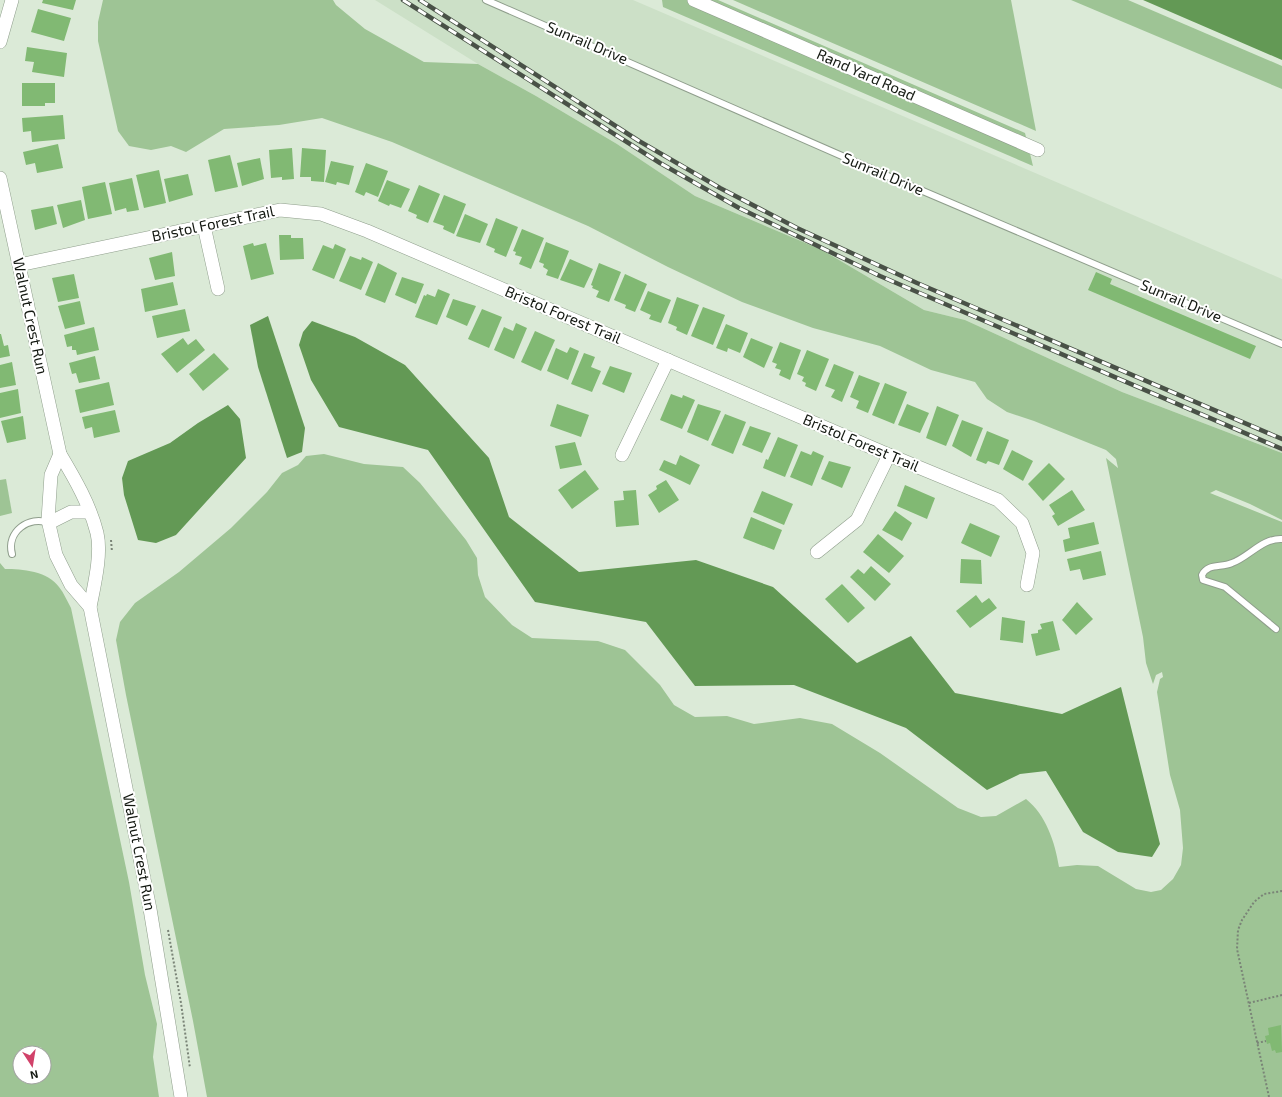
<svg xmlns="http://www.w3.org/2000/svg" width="1282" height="1097" viewBox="0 0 1282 1097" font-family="'Exo 2',sans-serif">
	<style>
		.built { fill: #cce0c7 }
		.green { fill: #9ec495; fill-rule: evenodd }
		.water { fill: #639955 }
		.building { fill: #81b973 }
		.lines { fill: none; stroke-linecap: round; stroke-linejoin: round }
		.service-casing { stroke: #8f9e8c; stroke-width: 8 }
		.minor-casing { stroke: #8f9e8c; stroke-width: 14 }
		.path { stroke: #7a8477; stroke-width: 2; stroke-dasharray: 2 2; stroke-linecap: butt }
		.service { stroke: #fff; stroke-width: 6 }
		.minor { stroke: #fff; stroke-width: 13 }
		.rail-casing { stroke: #495147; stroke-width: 4.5 }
		.rail { stroke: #fff; stroke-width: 3; stroke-dasharray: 9; stroke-linecap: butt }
		.labels { text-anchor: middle; stroke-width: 4; stroke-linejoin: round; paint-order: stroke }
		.street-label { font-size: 15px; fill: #131811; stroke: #fff }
	</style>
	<rect width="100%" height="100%" fill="#dbead7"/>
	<polygon class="built" points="375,0 633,0 1282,279 1282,453 1122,392 965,320 924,310 822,250 695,196 617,144 536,96 478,64"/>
	<g class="green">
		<path d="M103,0H333L336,5L365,29L424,62L478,64L536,96L617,144L695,196L822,250L924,310L965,320L1122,392L1282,453V520L1250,504L1216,490L1210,493L1282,522V1097H207L193,1021L126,695L116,640L120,622L135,603L179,572L231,528L267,492L282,473L298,465L306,456L324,454L364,464L403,467L420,483L466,540L477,558L478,575L485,597L512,625L532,638L598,641L625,650L660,685L674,705L695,717L727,716L754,724L800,718L832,724L880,753L958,808L981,817L996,816L1026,799C1046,815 1055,842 1059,867L1077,865L1098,866L1136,889L1151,892L1161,890L1173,879L1181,865L1183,848L1180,810L1170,775L1157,692L1160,679L1163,677L1162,672L1156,675L1153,684L1146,663L1143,637L1106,458L1118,468L1116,459L1106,450L1034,421L1007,412L987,399L975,382L931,370L880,346L813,328L742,302L668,267L588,226L392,142L322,118L279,125L224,129L186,152L171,146L151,150L129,146L118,131L98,41V22Z"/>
		<polygon points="662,0 718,0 1025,133 1033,166 663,7"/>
		<polygon points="733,0 1011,0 1036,131"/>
		<polygon points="1071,0 1128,0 1282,66 1282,89"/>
		<polygon points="6,479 12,513 0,516 0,480"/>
		<path d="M0,563L5,569C22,569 48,571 59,587C64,593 67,601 71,608L129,882L145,975L157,1024L153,1057L159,1097H0ZM20,1053H44V1077H20Z"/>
	</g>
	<g class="water">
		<polygon points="1143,0 1282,0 1282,60"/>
		<polygon points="268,316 305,428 302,452 287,458 258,367 250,325"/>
		<polygon points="312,321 355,337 405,365 489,458 509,517 579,572 696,560 773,587 857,663 911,636 955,693 1062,714 1121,687 1160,844 1152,857 1118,852 1083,832 1046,771 1020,774 987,790 906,728 794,685 695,686 646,622 535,602 428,450 339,427 311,380 299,345 303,332"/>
		<polygon points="228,405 240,419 246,458 176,535 156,543 138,540 124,495 122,478 128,461 170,443 198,423"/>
	</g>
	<g class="building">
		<polygon points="43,0 76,0 73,10 42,3"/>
		<polygon points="38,9 71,18 64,41 31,32"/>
		<polygon points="27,47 67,53 64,77 32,72 34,62 25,61"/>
		<polygon points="22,83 55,83 55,103 45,103 45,106 22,106"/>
		<polygon points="63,115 65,139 32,142 31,131 23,132 22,118"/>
		<polygon points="58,144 63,168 37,173 35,163 26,165 23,152"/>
		<polygon points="292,148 294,179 282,180 282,177 271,178 269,150"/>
		<polygon points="302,148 326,150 324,182 311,181 311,177 300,177"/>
		<polygon points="230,155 238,187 215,192 208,160"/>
		<polygon points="260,158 264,179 242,186 237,163"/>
		<polygon points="331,161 354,166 349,185 337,182 336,185 325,182"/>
		<polygon points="366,163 388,171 378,197 366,192 364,196 355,192"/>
		<polygon points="159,170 166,203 144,208 136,175"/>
		<polygon points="188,174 193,195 169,202 164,179"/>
		<polygon points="132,178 139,210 127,212 126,208 115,211 109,183"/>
		<polygon points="387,180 410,189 401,208 390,204 389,206 378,201"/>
		<polygon points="105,182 112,214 88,219 82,187"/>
		<polygon points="419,185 440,194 428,223 416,218 417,215 408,211"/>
		<polygon points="444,195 466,204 454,234 443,229 444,226 433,222"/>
		<polygon points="81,200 85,220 63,228 57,205"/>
		<polygon points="53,206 57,224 35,230 31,210"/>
		<polygon points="465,214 488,224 480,243 456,236"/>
		<polygon points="496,218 518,227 506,257 494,252 495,249 486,245"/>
		<polygon points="522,229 544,238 531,269 519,264 522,257 515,255 516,252 513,251"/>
		<polygon points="279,235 291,235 291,238 303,238 304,259 280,260"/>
		<polygon points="546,242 569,251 558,279 546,275 548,270 543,267 544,264 539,262"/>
		<polygon points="253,243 254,246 266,243 274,274 251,280 243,246"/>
		<polygon points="335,244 346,249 334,279 312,270 323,245 333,249"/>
		<polygon points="172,252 175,276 155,280 149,258"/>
		<polygon points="350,256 361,260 362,257 373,262 361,290 339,281"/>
		<polygon points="570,259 593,269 584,288 560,280"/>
		<polygon points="378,263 397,273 385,303 365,295"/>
		<polygon points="599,263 621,272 609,302 596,297 599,291 592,288 593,286 591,285"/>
		<polygon points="1096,272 1112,279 1110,284 1256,346 1250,359 1088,290"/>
		<polygon points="74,274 79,298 58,302 52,278"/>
		<polygon points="625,274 647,284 635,312 625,308 626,305 614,300"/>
		<polygon points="402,277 424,284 416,304 395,295"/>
		<polygon points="173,282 178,305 145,312 141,289"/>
		<polygon points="438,289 450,294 437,325 415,317 424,295 426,296 427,294 435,297"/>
		<polygon points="648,291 671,300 661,323 649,319 651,315 640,310"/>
		<polygon points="677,297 699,305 687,335 676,330 677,327 668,323"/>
		<polygon points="453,299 476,306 467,326 446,317"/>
		<polygon points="80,301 85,324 65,329 58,306"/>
		<polygon points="703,307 725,315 713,345 691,336"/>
		<polygon points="185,309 190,331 157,338 152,316"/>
		<polygon points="482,309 502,317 489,348 468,339"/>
		<polygon points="516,323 527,328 514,359 494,350 504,327 513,331"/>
		<polygon points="726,324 748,333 740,353 728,348 727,352 716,348"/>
		<polygon points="94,327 99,350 77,355 76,350 72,350 72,346 67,347 64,335"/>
		<polygon points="535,331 555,340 541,371 521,362"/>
		<polygon points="0,334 1,334 4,346 8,345 10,356 0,358"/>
		<polygon points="183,338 188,345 196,339 205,350 177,373 161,354"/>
		<polygon points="751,338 773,347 764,368 743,357"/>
		<polygon points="780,342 801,350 790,380 779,375 781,370 775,368 777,364 772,362"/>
		<polygon points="570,347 579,351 568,380 547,371 556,348 567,353"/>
		<polygon points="807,350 829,359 816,391 805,386 806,383 802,381 804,377 797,374"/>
		<polygon points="214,353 229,369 203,391 189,374"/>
		<polygon points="584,353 595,357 591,367 601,371 592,392 571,384"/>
		<polygon points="95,356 100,379 79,383 76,373 72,374 69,363"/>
		<polygon points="12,362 16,385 0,388 0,365"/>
		<polygon points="834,364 854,372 842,402 831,397 835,390 825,386"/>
		<polygon points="610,366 632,373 624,393 602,384"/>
		<polygon points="859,375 880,383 868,413 856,408 859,401 850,397"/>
		<polygon points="109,382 114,405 80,413 75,390"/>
		<polygon points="885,383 907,392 894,424 872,415"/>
		<polygon points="18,389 21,413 0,418 0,393"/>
		<polygon points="671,394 682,398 683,395 695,400 682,429 660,420"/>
		<polygon points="557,404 589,415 581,437 550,426"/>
		<polygon points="698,404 721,411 708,441 687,432"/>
		<polygon points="907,404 929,413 920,433 898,425"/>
		<polygon points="937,406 959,415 946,446 926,438"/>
		<polygon points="115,410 120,432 94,438 92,427 85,429 82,417"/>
		<polygon points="725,414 746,422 733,454 711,445"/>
		<polygon points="23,416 26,439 7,443 1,421"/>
		<polygon points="962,420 983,428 971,457 952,446"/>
		<polygon points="750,426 771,433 762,453 742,445"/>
		<polygon points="987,431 1009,440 999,465 988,461 986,464 976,460"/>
		<polygon points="778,437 798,445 785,477 763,468 766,459 768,460"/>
		<polygon points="575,442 582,465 560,469 555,446"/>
		<polygon points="1012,450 1033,461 1023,481 1003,469"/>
		<polygon points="801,451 811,455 813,451 824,456 812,486 790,477"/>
		<polygon points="680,455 700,465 690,485 659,470 664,460 676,465"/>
		<polygon points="829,461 851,467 842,488 821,479"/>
		<polygon points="1049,463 1065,479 1043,501 1028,484"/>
		<polygon points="585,470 599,489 572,509 558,490"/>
		<polygon points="666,480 679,500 659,513 648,495 657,489 656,486"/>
		<polygon points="905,485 935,498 927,519 897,506"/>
		<polygon points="636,490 639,525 616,527 614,501 624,500 623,491"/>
		<polygon points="1072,490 1085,510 1058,526 1052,516 1055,514 1049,505"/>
		<polygon points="762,491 793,504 784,525 753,512"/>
		<polygon points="895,511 912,523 902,541 882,530"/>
		<polygon points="751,517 782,530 774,550 743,538"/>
		<polygon points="1094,522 1099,544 1065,552 1063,540 1070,538 1068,528"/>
		<polygon points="970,523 1000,536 991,557 961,543"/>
		<polygon points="878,534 904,556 889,573 863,552"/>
		<polygon points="1101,551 1106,575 1083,580 1080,569 1070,571 1067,559"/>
		<polygon points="961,559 981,560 982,584 960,583"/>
		<polygon points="871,566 891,584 875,601 850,577 858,569 864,574"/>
		<polygon points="842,584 865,608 848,623 825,599"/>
		<polygon points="976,595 982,603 989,598 997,608 970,628 956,611"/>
		<polygon points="1077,602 1093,619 1076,635 1062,620"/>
		<polygon points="1002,617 1025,621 1023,643 1000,640"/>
		<polygon points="1053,621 1060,650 1036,656 1031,634 1038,633 1038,630 1042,629 1040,624"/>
		<polygon points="1281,1025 1282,1052 1276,1053 1275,1050 1272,1051 1270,1043 1267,1044 1265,1036 1269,1035 1268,1028"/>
	</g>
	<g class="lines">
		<g class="service-casing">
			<g id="service">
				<polyline points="486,0 890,177 1282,344"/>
				<path d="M12,554C6,532 29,515 49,523"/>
				<path d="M1276,629L1225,587L1203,580L1202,575C1208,563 1221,568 1232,563C1249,557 1262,538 1282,539"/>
			</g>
		</g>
		<g class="minor-casing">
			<g id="minor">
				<polyline points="694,0 1038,150"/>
				<polyline points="0,42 12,0"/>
				<path d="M0,178L60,454C75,479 90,505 97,533C102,554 94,586 90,607L150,909L181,1097"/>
				<polyline points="204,226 218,289"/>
				<polyline points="19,265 280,210 321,214 367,231 889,455 998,500 1022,523 1033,553 1027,585"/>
				<polyline points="60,454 51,475 48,520 56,555 71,585 90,607"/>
				<polyline points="622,455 668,360"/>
				<polyline points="49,523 71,512 89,512"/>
				<polyline points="817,552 857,520 889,455"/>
			</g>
		</g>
		<g class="path">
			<polyline points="111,540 112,552"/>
			<polyline points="168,930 181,1003 190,1068"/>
			<polyline points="1249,1003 1282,995"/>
			<polyline points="1257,1043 1266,1041"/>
			<polyline points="1269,1097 1237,949 1238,930 1242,920 1254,902 1264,894 1282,891"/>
		</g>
		<use href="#service" class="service"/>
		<use href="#minor" class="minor"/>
		<g class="rail-casing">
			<g id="rail">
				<polyline points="403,0 660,163 739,208 880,276 1282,449"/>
				<polyline points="420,0 639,141 720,188 797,228 917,283 1282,439"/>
			</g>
		</g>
		<use href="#rail" class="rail"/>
	</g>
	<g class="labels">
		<g class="street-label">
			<text transform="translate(587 43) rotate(23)" y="5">Sunrail Drive</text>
			<text transform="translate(866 75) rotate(24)" y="5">Rand Yard Road</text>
			<text transform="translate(883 174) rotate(23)" y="5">Sunrail Drive</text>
			<text transform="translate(213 224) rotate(-12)" y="5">Bristol Forest Trail</text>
			<text transform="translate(1181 301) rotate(23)" y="5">Sunrail Drive</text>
			<text transform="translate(563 315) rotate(23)" y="5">Bristol Forest Trail</text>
			<text transform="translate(30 316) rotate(78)" y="5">Walnut Crest Run</text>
			<text transform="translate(861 443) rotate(23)" y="5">Bristol Forest Trail</text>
			<text transform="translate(139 852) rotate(79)" y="5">Walnut Crest Run</text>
		</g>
	</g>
	<g transform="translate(32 1065) rotate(168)"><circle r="19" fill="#ffffff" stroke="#a1a3a0"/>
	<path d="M0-3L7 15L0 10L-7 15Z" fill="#d1426a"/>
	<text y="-6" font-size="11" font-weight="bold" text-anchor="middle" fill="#131811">N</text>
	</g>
</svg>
